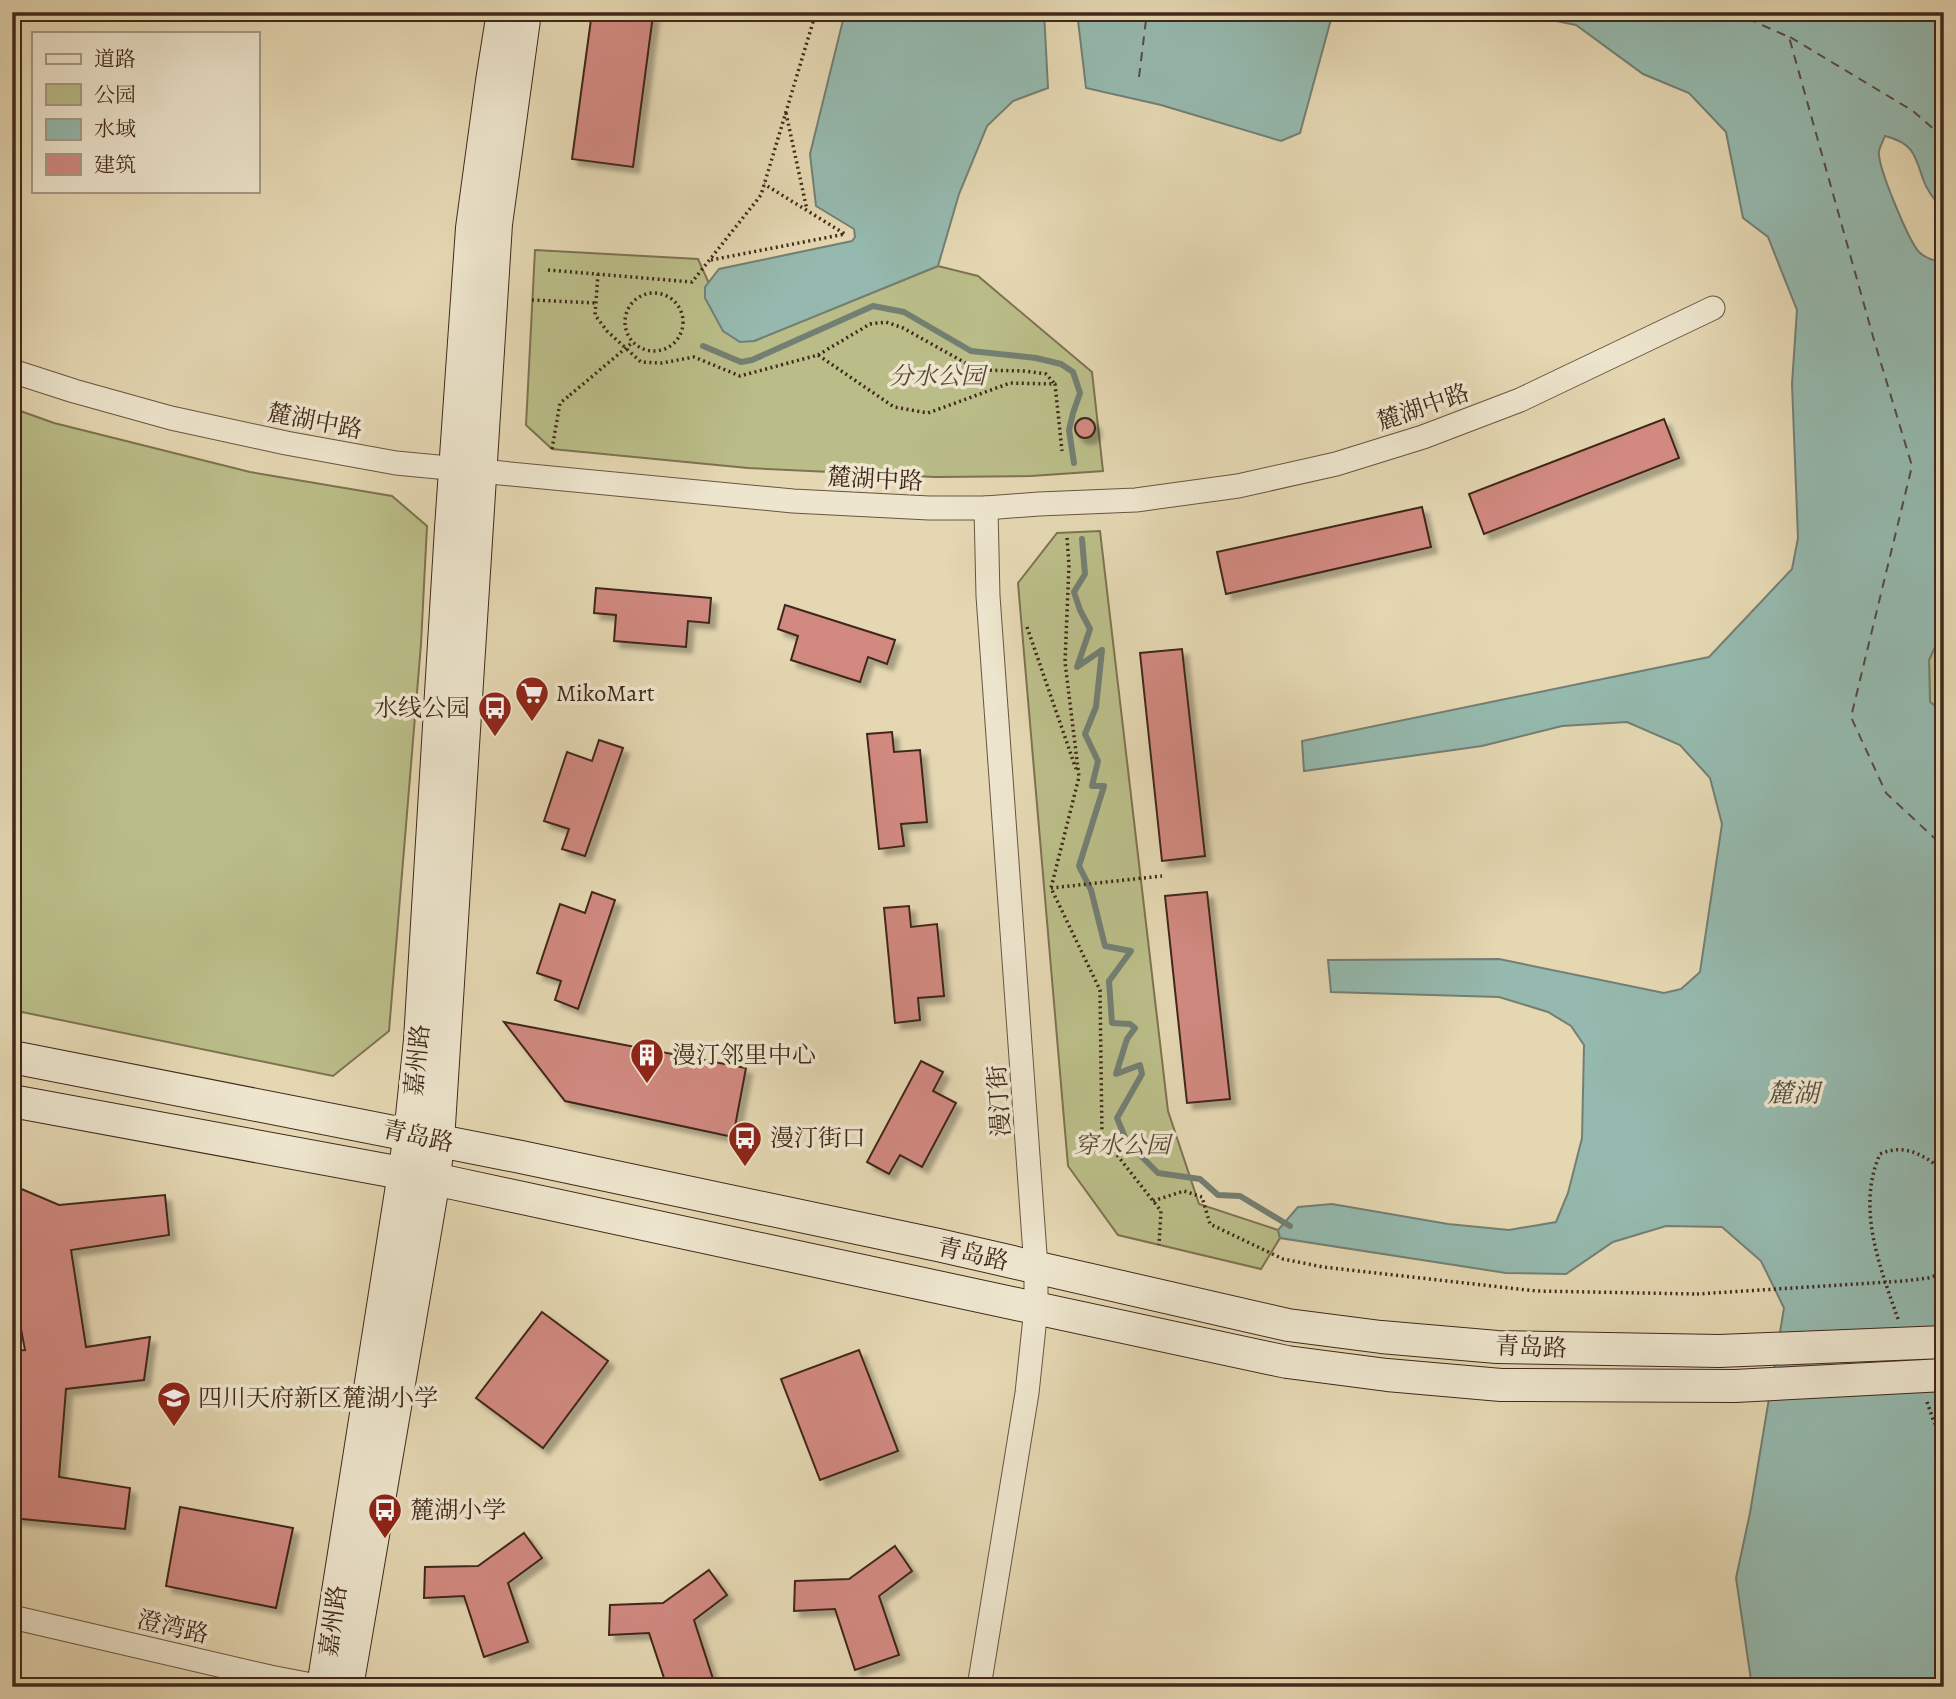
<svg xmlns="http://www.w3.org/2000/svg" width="1956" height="1699" viewBox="0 0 1956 1699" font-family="Alegreya,'Noto Serif SC',serif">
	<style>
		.green { fill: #babd88; stroke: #7e7251; stroke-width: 2 }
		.water { fill: #95b9ae; stroke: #737f73; stroke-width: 2 }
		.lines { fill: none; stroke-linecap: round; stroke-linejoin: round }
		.stream { stroke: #737f73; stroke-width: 6 }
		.ferry { stroke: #564c3f; stroke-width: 2; stroke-dasharray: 9 7; stroke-linecap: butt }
		.building { fill: #d18980; stroke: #41281a; stroke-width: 2; filter: url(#shadow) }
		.street-casing { stroke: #6a5440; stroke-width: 25 }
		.secondary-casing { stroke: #41281a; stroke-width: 34 }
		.path { stroke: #41281a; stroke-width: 3.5; stroke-dasharray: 2 3.5; stroke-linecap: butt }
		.street { stroke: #ede5cd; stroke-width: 23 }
		.secondary { stroke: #ede5cd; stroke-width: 32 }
		.secondary-bridge-casing { stroke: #41281a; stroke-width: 34; stroke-linecap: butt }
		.path-bridge { stroke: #41281a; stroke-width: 3.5; stroke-dasharray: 2 3.5; stroke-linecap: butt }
		.secondary-bridge { stroke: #ede5cd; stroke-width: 32 }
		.labels { text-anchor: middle; stroke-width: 7; stroke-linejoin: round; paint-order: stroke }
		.park-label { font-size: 24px; font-style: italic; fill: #594630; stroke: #ede5cd }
		.street-label { font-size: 24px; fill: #41281a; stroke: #ede5cd }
		.poi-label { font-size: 24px; fill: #41281a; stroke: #ede5cd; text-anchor: start }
		.water-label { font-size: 26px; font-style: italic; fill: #564c3f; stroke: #ede5cd }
	</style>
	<defs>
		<filter id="shadow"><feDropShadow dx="6" dy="6" stdDeviation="2" flood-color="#0004"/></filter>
	</defs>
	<rect width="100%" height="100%" fill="#e4d7b2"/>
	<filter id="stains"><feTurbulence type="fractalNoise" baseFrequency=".00286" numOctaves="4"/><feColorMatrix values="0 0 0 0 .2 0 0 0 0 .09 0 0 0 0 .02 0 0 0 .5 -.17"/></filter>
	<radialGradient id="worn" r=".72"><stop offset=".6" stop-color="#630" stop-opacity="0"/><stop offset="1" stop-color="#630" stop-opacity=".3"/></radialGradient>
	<g class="green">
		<polygon points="535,250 698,259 726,321 754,341 938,266 978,276 1092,372 1103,471 1031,476 935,477 748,468 552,449 526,425"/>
		<polygon points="12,408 54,423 250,472 392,496 427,526 421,644 389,1031 333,1076 12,1010"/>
		<polygon points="1100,531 1168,1111 1199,1204 1278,1230 1280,1238 1261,1269 1118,1235 1068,1166 1018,583 1057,533"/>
		<polygon points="1944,627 1944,713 1930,702 1929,660"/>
	</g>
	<g class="water">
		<polygon points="845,12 1044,12 1048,88 1013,101 987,126 959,194 938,266 754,341 740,342 723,331 705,298 705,287 719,269 852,241 855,237 854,229 816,206 810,154"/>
		<polygon points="1077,12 1333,12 1300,133 1281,141 1161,105 1086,88"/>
		<path d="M1511,12H1944V211C1935,201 1927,191 1923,179C1915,155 1913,143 1885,136C1883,141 1880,147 1879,151C1877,166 1909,241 1919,252C1926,259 1935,261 1944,262V627L1929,660L1930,702L1944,713V1687H1752L1736,1578L1750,1513L1784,1308L1761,1261L1722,1227L1666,1226L1613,1242L1566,1274L1506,1273L1280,1238L1278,1230L1298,1207L1332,1204L1448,1224L1509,1230L1556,1222L1568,1193L1582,1138L1584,1045L1571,1026L1548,1012L1499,997L1331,992L1328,960L1499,959L1664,993L1681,989L1700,972L1722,824L1710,778L1680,745L1627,722L1562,726L1482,746L1304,771L1302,741L1709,657L1792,569L1798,538L1792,384L1797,310L1768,237L1743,218L1726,132L1689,93L1643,74L1576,25Z"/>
	</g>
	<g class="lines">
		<g class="stream">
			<polyline points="703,346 741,362 752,360 873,306 904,312 971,351 1036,358 1061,364 1073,372 1080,393 1073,413 1069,430 1074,463"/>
			<polyline points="1082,539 1085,574 1074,592 1080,610 1090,629 1077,667 1102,650 1096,707 1085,734 1098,761 1092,786 1104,786 1079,866 1091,890 1105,946 1131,951 1109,981 1112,1023 1130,1024 1135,1028 1127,1039 1116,1074 1140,1065 1142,1074 1117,1118 1127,1142 1158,1173 1200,1179 1218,1195 1240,1196 1290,1226"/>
		</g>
		<g class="ferry">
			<polyline points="1733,12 1789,37 1874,340 1912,466 1851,717 1886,793 1944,847"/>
			<polyline points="1790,37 1913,111 1944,138"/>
			<polyline points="1139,77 1147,12"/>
		</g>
	</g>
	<g class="building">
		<polygon points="592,12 635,12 653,15 633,167 572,159"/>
		<circle cx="1085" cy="428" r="10"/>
		<polygon points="1664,419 1679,458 1484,534 1469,494"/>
		<polygon points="1422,507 1431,547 1226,594 1217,552"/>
		<polygon points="596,588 711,598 709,623 688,621 686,647 614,641 616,615 594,613"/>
		<polygon points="785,605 895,640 887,664 868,657 860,682 791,660 798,636 778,629"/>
		<polygon points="1182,649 1205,856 1162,861 1140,653"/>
		<polygon points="892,732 894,752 920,750 927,822 901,824 904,846 879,849 867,734"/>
		<polygon points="599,740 623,748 585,856 562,849 569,829 544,821 567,752 592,761"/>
		<polygon points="592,892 615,900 578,1009 555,1000 561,981 537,973 560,904 585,913"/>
		<polygon points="1207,892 1230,1099 1187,1103 1165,896"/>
		<polygon points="909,906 911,927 937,924 944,996 918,998 920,1020 895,1023 884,908"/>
		<polygon points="504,1022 746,1068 733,1137 565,1101"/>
		<polygon points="921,1061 943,1072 933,1091 956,1103 922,1167 900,1155 889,1174 867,1162"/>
		<polygon points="12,1185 59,1205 165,1195 169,1235 71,1250 86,1347 150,1337 144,1380 66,1389 59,1477 130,1488 125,1529 12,1518 12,1351 25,1350 12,1282"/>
		<polygon points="542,1312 608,1361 543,1448 476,1398"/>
		<polygon points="859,1350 898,1451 820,1480 781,1379"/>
		<polygon points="180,1507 293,1528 276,1608 166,1586"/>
		<polygon points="524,1533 542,1558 508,1583 528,1642 484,1657 464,1596 424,1598 425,1567 478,1566"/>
		<polygon points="895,1546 912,1571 879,1596 899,1655 855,1670 835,1609 794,1611 795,1581 849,1579"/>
		<polygon points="709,1570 727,1595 694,1620 713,1679 690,1687 667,1687 649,1633 609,1635 610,1605 663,1603"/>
	</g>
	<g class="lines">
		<g class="street-casing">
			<g id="street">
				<polyline points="12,371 74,391 171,418 286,443 396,463 793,501 929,508 986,508 1039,504 1136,500 1238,486 1336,464 1423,437 1520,400 1713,308"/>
				<polyline points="12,1617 270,1677 322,1687"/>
				<polyline points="979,1687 1027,1393 1036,1308 1036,1268 988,596 986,508"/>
			</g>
		</g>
		<g class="secondary-casing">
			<g id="secondary">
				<polyline points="12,1057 521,1157 938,1245 1288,1325 1381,1337 1497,1347 1719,1351"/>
				<polyline points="12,1101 434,1179 1287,1362 1387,1375 1501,1385 1735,1386"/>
				<polyline points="323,1687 410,1135 420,1040 451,528 472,228 492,81 503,12"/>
				<polyline points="347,1687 434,1179 438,1141 496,224 525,12"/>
			</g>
		</g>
		<g class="path">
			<polyline points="786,113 807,210"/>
			<polyline points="711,260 845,234 764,184"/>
			<polyline points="548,270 692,282 761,195 816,12"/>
			<polyline points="598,274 595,315 607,331 641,362 662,363 694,357 740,376 818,355 894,407 928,413 1010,383 1055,384 1062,451"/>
			<circle cx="654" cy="322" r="29"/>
			<polyline points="532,300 596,303"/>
			<polyline points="818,355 870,324 886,322 903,328 978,370 1025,371 1046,374 1054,383"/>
			<polyline points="552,449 560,403 570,395"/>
			<polyline points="1067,538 1069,565 1065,662 1079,777 1051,888 1100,990 1102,1136 1161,1211 1159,1245"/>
			<polyline points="1027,627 1076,769"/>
			<polyline points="1051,888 1162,876"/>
			<polyline points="1153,1201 1184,1191 1202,1197 1210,1224 1283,1259 1323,1267 1536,1291 1697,1294"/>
			<path d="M1898,1319C1880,1267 1856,1208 1880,1154C1905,1143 1925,1155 1944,1172"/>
			<polyline points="1927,1402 1934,1422 1944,1438"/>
		</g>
		<use href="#street" class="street"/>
		<use href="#secondary" class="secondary"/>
		<g class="secondary-bridge-casing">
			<g id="secondary-bridge">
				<polyline points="1719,1351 1944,1342"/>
				<polyline points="1735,1386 1944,1375"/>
			</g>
		</g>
		<g class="path-bridge">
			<polyline points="570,395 633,342"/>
			<polyline points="1697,1294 1904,1281 1928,1278 1944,1273"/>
		</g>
		<use href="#secondary-bridge" class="secondary-bridge"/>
	</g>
	<defs>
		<g id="supermarket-pin" transform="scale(1.75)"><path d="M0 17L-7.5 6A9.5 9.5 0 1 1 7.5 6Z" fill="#8f2418" stroke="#ede5cd"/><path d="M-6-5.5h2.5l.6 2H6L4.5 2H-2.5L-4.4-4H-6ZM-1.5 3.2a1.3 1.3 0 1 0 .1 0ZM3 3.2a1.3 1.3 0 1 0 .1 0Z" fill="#fff"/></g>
		<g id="bus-pin" transform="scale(1.75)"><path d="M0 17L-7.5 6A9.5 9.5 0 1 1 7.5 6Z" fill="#8f2418" stroke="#ede5cd"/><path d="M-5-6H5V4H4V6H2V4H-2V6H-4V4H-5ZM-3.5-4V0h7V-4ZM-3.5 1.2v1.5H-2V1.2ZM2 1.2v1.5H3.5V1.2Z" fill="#fff"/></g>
		<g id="building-pin" transform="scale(1.75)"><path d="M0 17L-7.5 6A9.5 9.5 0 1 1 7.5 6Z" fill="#8f2418" stroke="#ede5cd"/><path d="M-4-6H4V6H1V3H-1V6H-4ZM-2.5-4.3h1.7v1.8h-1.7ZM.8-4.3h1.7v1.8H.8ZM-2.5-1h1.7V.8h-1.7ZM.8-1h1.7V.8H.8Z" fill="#fff"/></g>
		<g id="school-pin" transform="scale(1.75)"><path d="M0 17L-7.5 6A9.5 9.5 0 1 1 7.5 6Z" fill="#8f2418" stroke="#ede5cd"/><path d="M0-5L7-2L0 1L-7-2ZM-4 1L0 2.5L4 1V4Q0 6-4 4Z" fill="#fff"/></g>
	</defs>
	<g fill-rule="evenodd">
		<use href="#supermarket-pin" x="532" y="693"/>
		<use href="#bus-pin" x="495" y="708"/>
		<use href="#building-pin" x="647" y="1055"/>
		<use href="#bus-pin" x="745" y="1138"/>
		<use href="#school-pin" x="174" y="1398"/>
		<use href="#bus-pin" x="385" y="1510"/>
	</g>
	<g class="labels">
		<g class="park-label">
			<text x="937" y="384">分水公园</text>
			<text x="1122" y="1153">穿水公园</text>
		</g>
		<g class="street-label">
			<text transform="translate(1423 407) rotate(-19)" y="8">麓湖中路</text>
			<text transform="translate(315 421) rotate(11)" y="8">麓湖中路</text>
			<text transform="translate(875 479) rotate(3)" y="8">麓湖中路</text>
			<text transform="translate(417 1060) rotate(-84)" y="8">嘉州路</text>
			<text transform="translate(999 1101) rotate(-94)" y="8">漫汀街</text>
			<text transform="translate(418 1136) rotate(12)" y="8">青岛路</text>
			<text transform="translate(973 1254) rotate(13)" y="8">青岛路</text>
			<text transform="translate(1531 1347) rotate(2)" y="8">青岛路</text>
			<text transform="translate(333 1621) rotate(-82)" y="8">嘉州路</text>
			<text transform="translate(173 1627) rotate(13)" y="8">澄湾路</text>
		</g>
		<g class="poi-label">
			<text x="556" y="701">MikoMart</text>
			<text x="470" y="716" text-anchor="end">水线公园</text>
			<text x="672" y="1063">漫汀邻里中心</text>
			<text x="770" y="1146">漫汀街口</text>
			<text x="198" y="1406">四川天府新区麓湖小学</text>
			<text x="410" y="1518">麓湖小学</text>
		</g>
		<g class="water-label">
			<text x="1793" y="1102">麓湖</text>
		</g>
	</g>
	<rect width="1956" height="1699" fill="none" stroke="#e4d7b2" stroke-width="42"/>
	<rect x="14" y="14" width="1928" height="1671" fill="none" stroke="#41281a" stroke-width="3.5"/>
	<rect x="21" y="21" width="1914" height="1657" fill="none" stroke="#41281a" stroke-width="2"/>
	<rect x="32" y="32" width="228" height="161" fill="#ede5cd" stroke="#a89985" stroke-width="2"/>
	<rect x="46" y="54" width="35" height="10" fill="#ede5cd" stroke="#a89985" stroke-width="2"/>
	<text x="94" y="66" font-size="21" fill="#41281a">道路</text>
	<rect x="46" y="84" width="35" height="21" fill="#babd88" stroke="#a89985" stroke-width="2"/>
	<text x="94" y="102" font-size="21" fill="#41281a">公园</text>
	<rect x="46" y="119" width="35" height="21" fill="#95b9ae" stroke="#a89985" stroke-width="2"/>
	<text x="94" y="136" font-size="21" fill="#41281a">水域</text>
	<rect x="46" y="154" width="35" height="21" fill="#d18980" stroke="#a89985" stroke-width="2"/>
	<text x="94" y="172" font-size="21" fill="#41281a">建筑</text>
	<rect width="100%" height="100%" filter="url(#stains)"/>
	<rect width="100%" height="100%" fill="url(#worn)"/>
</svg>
